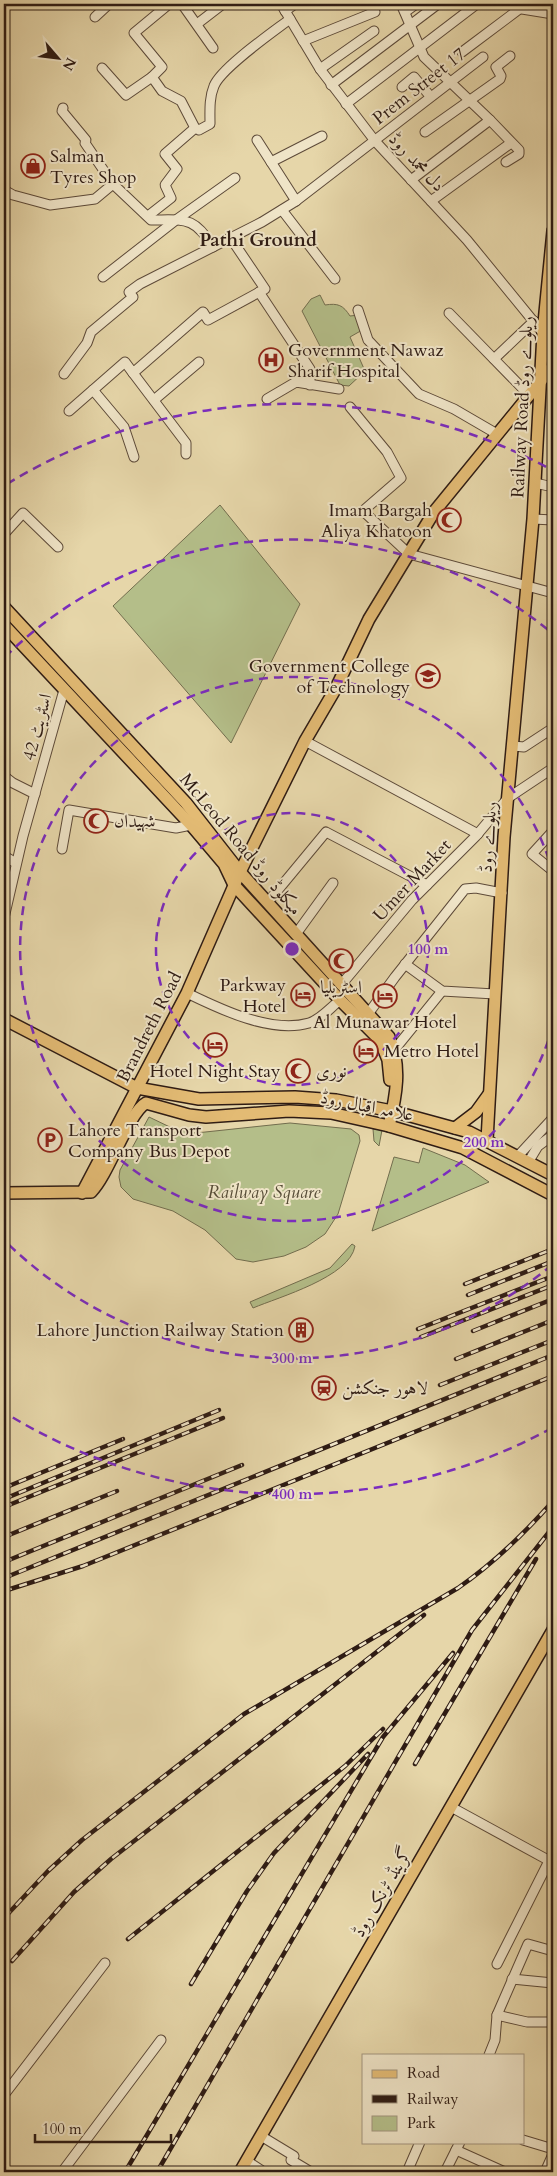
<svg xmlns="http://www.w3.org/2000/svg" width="557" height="2176" viewBox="0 0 557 2176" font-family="Cardo,Amiri,serif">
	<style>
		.green { fill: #b4be89; stroke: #726d4e }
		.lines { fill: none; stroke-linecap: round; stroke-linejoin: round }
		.minor-casing { stroke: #5d4a39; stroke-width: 11 }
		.major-casing { stroke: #2f1c14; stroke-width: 14 }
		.minor { stroke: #efe4c7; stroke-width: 9 }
		.major { stroke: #e3bb74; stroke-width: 11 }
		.rail-casing { stroke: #2f1c14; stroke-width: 4.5 }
		.rail { stroke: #efe4c7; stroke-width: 2.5; stroke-dasharray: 8; stroke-linecap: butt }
		.ring { fill: none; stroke: #7b2cbf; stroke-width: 2.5; stroke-dasharray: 9 6 }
		.labels { text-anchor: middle; stroke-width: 4; stroke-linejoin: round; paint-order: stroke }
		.street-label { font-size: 18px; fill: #2f1c14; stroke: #efe4c7 }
		.poi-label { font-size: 18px; fill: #2f1c14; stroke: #efe4c7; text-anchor: start }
		.park-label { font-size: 18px; font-style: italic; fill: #574d37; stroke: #efe4c7 }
		.neighbourhood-label { font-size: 19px; font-weight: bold; fill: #2f1c14; stroke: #efe4c7 }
		.centre { fill: #7b2cbf; stroke: #efe4c7; stroke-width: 2.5 }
		.ring-label { font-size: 15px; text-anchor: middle; font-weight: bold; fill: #7b2cbf; stroke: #efe4c7; stroke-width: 4; stroke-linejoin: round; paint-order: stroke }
	</style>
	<rect width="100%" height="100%" fill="#e6d6a9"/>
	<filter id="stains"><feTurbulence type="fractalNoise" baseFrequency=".004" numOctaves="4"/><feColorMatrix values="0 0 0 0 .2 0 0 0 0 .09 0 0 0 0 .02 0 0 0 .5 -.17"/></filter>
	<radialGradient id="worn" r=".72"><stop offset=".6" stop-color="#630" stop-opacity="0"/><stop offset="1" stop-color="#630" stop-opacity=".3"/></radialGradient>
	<g class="green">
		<path d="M320,295L325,305C338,303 343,305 350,316L359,315L364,329L350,337L365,371L349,386L340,385L302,311L311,299Z"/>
		<polygon points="220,505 300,604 231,743 113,606"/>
		<polygon points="149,1117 174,1129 196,1133 290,1123 351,1129 359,1135 360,1141 338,1214 325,1234 306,1247 284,1256 253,1262 236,1259 205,1230 173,1211 133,1199 121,1187 119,1177 120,1170"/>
		<polygon points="373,1129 382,1130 379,1146 374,1141"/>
		<polygon points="423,1148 465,1165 489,1182 372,1231 394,1157 419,1163"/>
		<path d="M352,1244L355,1246C350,1277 279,1297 253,1308L250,1302L330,1268Z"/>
	</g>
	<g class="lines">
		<g class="minor-casing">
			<g id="minor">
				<polyline points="42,4 43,4"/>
				<polyline points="57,4 59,4"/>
				<path d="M169,4L134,33L162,67L152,77L162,91L181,101L195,128L199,130L210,124C210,111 209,98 214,86C221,68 273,32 290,19"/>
				<polyline points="182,4 213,48"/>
				<polyline points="281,4 320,69 375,141 467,240 543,333"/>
				<polyline points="401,4 424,57 490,120 411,180"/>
				<polyline points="522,9 553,14"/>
				<polyline points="285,11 295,4"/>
				<polyline points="405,12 416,4"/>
				<polyline points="95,17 109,4"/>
				<polyline points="197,24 223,4"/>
				<polyline points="303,41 375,12 372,4"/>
				<polyline points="462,52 526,4"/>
				<polyline points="102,68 126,95 152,77"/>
				<polyline points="320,69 374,31"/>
				<polyline points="331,85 438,4"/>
				<polyline points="402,87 414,77 430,96"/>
				<polyline points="346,104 477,4"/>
				<path d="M63,108L62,111L86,140L85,143L113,184L151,220C185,220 194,216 213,247"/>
				<polyline points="490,120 519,150 519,154 506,162"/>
				<polyline points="425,132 500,79 501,76 496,67 510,56"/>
				<polyline points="257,140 296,201"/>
				<polyline points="271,162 322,136"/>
				<polyline points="4,190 13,195 50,205 95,199 113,184"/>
				<polyline points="431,201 511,143"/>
				<polyline points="282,210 335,279"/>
				<polyline points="148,216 171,198 165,185 177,169 165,154 195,128"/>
				<polyline points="103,277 176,220 235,178"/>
				<polyline points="259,292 310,369 310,385"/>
				<polyline points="358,310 368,340 419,394 454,409 497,434"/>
				<polyline points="449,313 529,395"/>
				<polyline points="494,359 534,321"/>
				<polyline points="133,373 186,443 186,454"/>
				<polyline points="64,374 87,343 91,332 133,297 129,292 140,284 262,222 296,201 483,57"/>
				<polyline points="93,390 124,427 134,457"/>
				<polyline points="267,399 296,382 339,389"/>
				<polyline points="154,400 199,362"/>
				<polyline points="350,407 387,452 401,478 363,511 409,554 553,593"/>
				<polyline points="69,411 125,362 133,373 203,312 208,320 265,289 230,237"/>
				<polyline points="535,483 553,487"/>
				<polyline points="533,519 553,520"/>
				<polyline points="4,534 23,513 58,547"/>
				<polyline points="305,741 478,834"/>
				<polyline points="513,746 524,747 553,728"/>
				<polyline points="4,776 13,783 35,794"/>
				<polyline points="553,831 532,854 553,871"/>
				<polyline points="62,849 69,810 176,828 191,825"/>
				<polyline points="4,856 16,863"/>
				<polyline points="268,902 326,832 427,885"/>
				<polyline points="4,918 23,836 64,690"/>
				<polyline points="296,934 333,883"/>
				<polyline points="405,964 442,991 495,994"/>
				<polyline points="341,985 412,900 476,836 508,798 553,768"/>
				<path d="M187,993C220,1009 271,1034 309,1023C320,1020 330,1008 340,1000"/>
				<polyline points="368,1014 395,977 465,889 476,888 502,893"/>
				<polyline points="395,1049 442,991"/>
				<polyline points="518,1156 553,1118"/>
				<polyline points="529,1161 538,1146 553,1135"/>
				<polyline points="451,1807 548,1860"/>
				<polyline points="497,1964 553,1853"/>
				<polyline points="512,1979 553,1983"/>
				<polyline points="497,2015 527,2022 553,2022"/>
				<polyline points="489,2055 495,2040 497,2015 528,1944 553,1951"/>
				<polyline points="4,2095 105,1963"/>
				<polyline points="261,2136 294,2156 291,2160 311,2172"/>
				<polyline points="523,2140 553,2149"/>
				<polyline points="456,2150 505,2172"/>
				<polyline points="247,2161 264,2172"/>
				<polyline points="62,2172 161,2040"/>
				<polyline points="407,2172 420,2142"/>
				<polyline points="445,2172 460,2142"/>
				<polyline points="545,2172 553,2154"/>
			</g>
		</g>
		<g class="major-casing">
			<g id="major">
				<path d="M4,607L186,803L240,872L389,1037C402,1066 396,1096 389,1126"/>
				<polyline points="4,625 191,825 224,864 234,885 340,1000 380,1040 388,1060 390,1080"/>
				<polyline points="4,1019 137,1088 199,1099 295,1097 336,1100 392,1111 469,1132 553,1175"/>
				<polyline points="455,1128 476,1112 489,1094"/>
				<polyline points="487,1140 504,837 533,519 543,333 553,231"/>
				<path d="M4,1193L91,1192C109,1174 128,1113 146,1103L189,1115L206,1117L289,1111L331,1113L389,1126L463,1148L553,1195"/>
				<polyline points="82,1193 187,993 240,872 305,741 336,688 369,619 434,512 553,366"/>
				<polyline points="240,2172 553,1630"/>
			</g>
		</g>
		<use href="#minor" class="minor"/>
		<use href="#major" class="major"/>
		<g class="rail-casing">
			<g id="rail">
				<polyline points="465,1284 553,1249"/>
				<polyline points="468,1295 553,1261"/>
				<polyline points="418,1329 553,1276"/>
				<polyline points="473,1331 553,1299"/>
				<polyline points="421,1337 553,1285"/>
				<polyline points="456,1359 553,1320"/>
				<polyline points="440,1385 553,1340"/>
				<polyline points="4,1488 123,1439"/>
				<polyline points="4,1499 219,1410"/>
				<polyline points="4,1507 223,1418"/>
				<polyline points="4,1537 117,1491"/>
				<polyline points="4,1562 242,1465"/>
				<polyline points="4,1578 553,1355"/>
				<polyline points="4,1591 83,1566 553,1376"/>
				<polyline points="415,1764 536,1559"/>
				<path d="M5,1917L48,1871L82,1840L244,1714L458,1588C494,1563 524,1534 553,1501"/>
				<polyline points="128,1939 345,1766 383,1729"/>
				<polyline points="12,1961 74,1892 111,1859 424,1615"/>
				<polyline points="191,1984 247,1891 274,1853 368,1754"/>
				<polyline points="125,2172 383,1737 453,1653"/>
				<polyline points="157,2172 472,1630 553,1527"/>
			</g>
		</g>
		<use href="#rail" class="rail"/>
	</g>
	<g class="ring">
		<circle cx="292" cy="949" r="136"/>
		<path d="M553 1026A272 272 0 1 1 553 872"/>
		<path d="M552 1265A409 409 0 0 1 5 1241M5 657A409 409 0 0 1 552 633"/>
		<path d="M552 1428A545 545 0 0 1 7 1414M7 484A545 545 0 0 1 552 470"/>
	</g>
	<defs>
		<g id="shop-ring" transform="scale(1.25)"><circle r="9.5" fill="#efe4c7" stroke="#8f2418" stroke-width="1.5"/><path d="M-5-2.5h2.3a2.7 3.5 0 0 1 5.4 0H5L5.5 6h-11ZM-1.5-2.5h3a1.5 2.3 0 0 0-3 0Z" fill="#8f2418"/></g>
		<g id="hospital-ring" transform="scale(1.25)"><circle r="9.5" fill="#efe4c7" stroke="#8f2418" stroke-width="1.5"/><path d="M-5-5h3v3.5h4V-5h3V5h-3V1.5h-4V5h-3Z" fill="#8f2418"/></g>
		<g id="mosque-ring" transform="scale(1.25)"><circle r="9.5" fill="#efe4c7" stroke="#8f2418" stroke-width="1.5"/><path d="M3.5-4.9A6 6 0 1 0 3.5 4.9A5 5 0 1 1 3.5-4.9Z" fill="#8f2418"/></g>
		<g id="university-ring" transform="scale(1.25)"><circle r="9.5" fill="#efe4c7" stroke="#8f2418" stroke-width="1.5"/><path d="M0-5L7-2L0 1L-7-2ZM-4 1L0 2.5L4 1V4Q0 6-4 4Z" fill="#8f2418"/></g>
		<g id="hotel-ring" transform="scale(1.25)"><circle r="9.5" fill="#efe4c7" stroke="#8f2418" stroke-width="1.5"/><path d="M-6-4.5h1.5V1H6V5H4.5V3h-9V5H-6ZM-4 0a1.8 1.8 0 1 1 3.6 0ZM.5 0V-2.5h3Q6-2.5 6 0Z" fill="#8f2418"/></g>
		<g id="parking-ring" transform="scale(1.25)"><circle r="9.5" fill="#efe4c7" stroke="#8f2418" stroke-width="1.5"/><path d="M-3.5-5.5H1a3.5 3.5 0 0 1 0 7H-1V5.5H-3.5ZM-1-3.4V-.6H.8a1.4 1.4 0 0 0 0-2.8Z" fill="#8f2418"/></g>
		<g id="building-ring" transform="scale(1.25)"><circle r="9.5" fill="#efe4c7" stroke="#8f2418" stroke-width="1.5"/><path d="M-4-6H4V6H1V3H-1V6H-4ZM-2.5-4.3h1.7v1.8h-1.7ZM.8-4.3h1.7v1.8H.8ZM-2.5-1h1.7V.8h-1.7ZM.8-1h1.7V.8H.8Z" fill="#8f2418"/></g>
		<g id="station-ring" transform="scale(1.25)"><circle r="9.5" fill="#efe4c7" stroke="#8f2418" stroke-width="1.5"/><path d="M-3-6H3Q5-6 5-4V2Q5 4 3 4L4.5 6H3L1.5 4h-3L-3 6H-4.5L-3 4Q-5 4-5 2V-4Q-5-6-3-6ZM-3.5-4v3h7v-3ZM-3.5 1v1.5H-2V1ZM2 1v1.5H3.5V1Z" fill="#8f2418"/></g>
	</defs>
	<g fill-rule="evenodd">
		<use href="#shop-ring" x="33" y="166"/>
		<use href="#hospital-ring" x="271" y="360"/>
		<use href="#mosque-ring" x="449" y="520"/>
		<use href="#university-ring" x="428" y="676"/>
		<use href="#mosque-ring" x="96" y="821"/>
		<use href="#mosque-ring" x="341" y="961"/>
		<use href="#hotel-ring" x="303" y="995"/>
		<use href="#hotel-ring" x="385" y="996"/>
		<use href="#hotel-ring" x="215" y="1045"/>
		<use href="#hotel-ring" x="366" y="1051"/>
		<use href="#mosque-ring" x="298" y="1071"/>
		<use href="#parking-ring" x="50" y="1140"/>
		<use href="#building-ring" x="301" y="1330"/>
		<use href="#station-ring" x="324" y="1388"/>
	</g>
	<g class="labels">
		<g class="street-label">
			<text transform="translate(419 86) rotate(-38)" y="6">Prem Street 17</text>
			<text transform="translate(417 162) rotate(47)" y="6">دل محمد روڈ</text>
			<text transform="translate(522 407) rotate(-87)" y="6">Railway Road ریلوے روڈ</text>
			<text transform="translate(37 727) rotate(-75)" y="6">اسٹریٹ 42</text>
			<text transform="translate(488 837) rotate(-86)" y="6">ریلوے روڈ</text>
			<text transform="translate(241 844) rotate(50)" y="6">McLeod Road میکلوڈ روڈ</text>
			<text transform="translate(412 880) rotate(-47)" y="6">Umer Market</text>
			<text transform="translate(149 1027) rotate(-63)" y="6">Brandreth Road</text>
			<text transform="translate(367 1106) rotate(11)" y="6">علامہ اقبال روڈ</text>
			<text transform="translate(382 1892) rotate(-60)" y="6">گرینڈ ٹرنک روڈ</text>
		</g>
		<g class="poi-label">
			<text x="50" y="162">Salman<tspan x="50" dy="21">Tyres Shop</tspan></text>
			<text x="288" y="356">Government Nawaz<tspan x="288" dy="21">Sharif Hospital</tspan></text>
			<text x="432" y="516" text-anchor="end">Imam Bargah<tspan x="432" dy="21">Aliya Khatoon</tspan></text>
			<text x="410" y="672" text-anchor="end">Government College<tspan x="410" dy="21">of Technology</tspan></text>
			<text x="114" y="827">شہیداں</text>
			<text x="286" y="991" text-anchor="end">Parkway<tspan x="286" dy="21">Hotel</tspan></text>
			<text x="341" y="993" text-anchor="middle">اسٹریلیا</text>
			<text x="385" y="1028" text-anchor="middle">Al Munawar Hotel</text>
			<text x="384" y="1057">Metro Hotel</text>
			<text x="215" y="1077" text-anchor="middle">Hotel Night Stay</text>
			<text x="316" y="1077">نوری</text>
			<text x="68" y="1136">Lahore Transport<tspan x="68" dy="21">Company Bus Depot</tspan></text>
			<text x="284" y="1336" text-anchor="end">Lahore Junction Railway Station</text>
			<text x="342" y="1394">لاہور جنکشن</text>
		</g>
		<g class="park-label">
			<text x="264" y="1198">Railway Square</text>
		</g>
		<g class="neighbourhood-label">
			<text x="258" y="246">Pathi Ground</text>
		</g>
	</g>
	<circle cx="292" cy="949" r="8" class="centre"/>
	<g class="ring-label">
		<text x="428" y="954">100 m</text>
		<text x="484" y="1147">200 m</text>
		<text x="292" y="1363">300 m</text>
		<text x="292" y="1499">400 m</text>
	</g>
	<rect width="557" height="2176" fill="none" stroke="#e6d6a9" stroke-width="20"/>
	<rect x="5" y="5" width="547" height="2166" fill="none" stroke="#2f1c14" stroke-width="2.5"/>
	<rect x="10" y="10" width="537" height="2156" fill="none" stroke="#2f1c14"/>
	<rect x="362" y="2054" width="162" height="90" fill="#efe4c7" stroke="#a2947f"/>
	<rect x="372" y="2070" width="25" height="8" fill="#e3bb74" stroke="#a2947f"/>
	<text x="407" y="2078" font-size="15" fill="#2f1c14">Road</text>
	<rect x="372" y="2095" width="25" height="8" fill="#2f1c14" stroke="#a2947f"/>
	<text x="407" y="2104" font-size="15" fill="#2f1c14">Railway</text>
	<rect x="372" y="2116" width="25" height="15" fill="#b4be89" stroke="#a2947f"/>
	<text x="407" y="2128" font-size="15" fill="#2f1c14">Park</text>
	<g transform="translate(58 58) rotate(118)" stroke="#efe4c7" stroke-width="4" paint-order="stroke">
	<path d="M0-4L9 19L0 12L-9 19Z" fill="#2f1c14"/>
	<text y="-8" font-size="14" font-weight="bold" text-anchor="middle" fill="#2f1c14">N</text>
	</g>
	<path d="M35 2134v8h136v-8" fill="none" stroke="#2f1c14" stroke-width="2.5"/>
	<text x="42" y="2134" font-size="15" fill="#2f1c14" stroke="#efe4c7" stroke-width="4" paint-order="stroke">100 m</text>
	<rect width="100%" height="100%" filter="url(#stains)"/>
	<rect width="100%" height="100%" fill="url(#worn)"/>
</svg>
